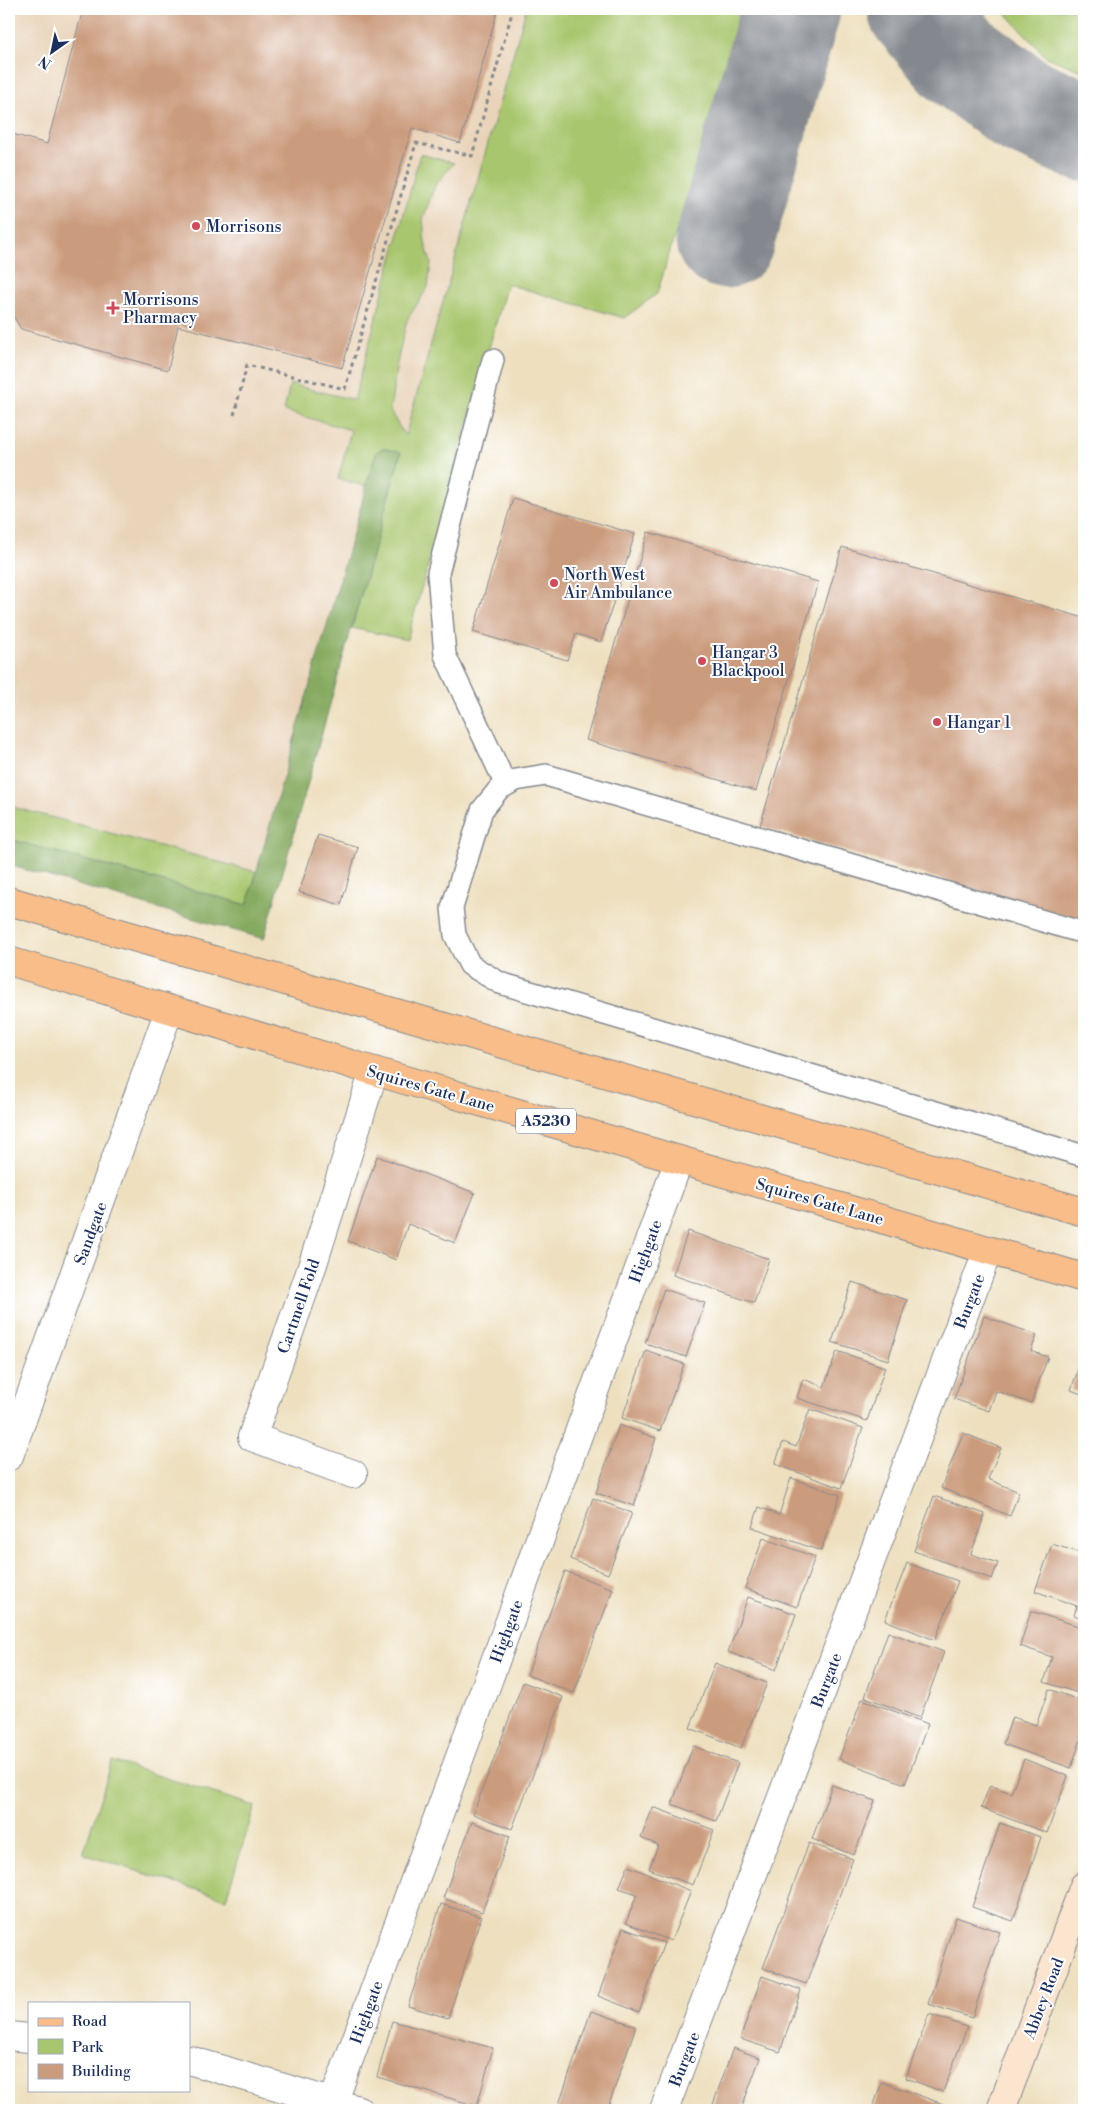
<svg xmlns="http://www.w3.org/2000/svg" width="1093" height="2119" viewBox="0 0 1093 2119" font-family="'Libre Bodoni',serif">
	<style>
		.built { fill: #e9d4b9 }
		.green { fill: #a8c66d; stroke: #627a66 }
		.forest { fill: #86ab60; stroke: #506d5f }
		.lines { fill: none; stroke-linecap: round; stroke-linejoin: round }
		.taxiway { stroke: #84888e; stroke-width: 99 }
		.building { fill: #cb9b7d }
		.lane-casing { stroke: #84888e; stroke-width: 24 }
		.street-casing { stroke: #84888e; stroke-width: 30 }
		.secondary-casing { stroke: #84888e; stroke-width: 30 }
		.primary-casing { stroke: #84888e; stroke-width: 30 }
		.path { stroke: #84888e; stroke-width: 3; stroke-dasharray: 4 4; stroke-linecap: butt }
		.lane { stroke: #fff; stroke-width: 21 }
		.street { stroke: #fff; stroke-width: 28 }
		.secondary { stroke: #fce5cf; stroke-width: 28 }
		.primary { stroke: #f8bd88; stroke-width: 28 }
		.poi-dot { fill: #d1495b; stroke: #fff; stroke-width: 2 }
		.labels { text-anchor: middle; stroke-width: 4; stroke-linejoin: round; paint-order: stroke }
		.shield { fill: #fff; stroke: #5f6d8e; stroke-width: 1 }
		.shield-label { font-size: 15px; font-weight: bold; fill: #1b2f5e }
		.poi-label { font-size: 16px; fill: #1b2f5e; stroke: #fff; text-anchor: start }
		.street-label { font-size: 16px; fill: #1b2f5e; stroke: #fff }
	</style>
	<rect width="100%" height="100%" fill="#fff"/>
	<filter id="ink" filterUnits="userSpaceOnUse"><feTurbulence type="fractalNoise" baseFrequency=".02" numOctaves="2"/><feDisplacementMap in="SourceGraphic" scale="10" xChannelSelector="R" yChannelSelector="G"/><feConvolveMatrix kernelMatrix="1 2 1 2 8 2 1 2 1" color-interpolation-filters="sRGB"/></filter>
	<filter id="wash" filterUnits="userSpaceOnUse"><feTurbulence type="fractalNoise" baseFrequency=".0096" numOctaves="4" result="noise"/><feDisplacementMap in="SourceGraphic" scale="20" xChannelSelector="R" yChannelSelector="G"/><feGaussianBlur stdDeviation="1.12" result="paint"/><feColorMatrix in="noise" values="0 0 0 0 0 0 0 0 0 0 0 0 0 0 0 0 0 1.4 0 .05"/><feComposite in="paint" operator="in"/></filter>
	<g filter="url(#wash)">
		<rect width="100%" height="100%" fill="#eee0bf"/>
		<polygon class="built" points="9,9 526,9 264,939 9,865"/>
		<g class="green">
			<polygon points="526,9 744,9 657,294 624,318 507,284 407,640 352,628 401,452 376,453 366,486 338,479 351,430 284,411 290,384 354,400 420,154 454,163 435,185 423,219 425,242 431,263 428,287 407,320 397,363 390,411 405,436"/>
			<polygon points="1002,9 1084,9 1084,72 1046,57"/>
			<polygon points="9,806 257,872 247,905 9,839"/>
			<polygon points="112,1761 255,1806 226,1899 83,1854"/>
		</g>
		<polygon class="forest" points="382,448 401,452 264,939 9,865 9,839 247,905 376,453"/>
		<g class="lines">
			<g class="taxiway">
				<polyline points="917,9 958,58 1022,105 1084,132"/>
				<polyline points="725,239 791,9"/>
			</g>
		</g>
		<g id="blocks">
			<g class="building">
				<polygon points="83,9 498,9 460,143 412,128 342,368 178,326 168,370 21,329 9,309 9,133 47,144"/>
				<polygon points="513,498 635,534 601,642 576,634 567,660 473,632"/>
				<polygon points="648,532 818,582 756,791 586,740"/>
				<polygon points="842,547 1084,618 1084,922 760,826"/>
				<polygon points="318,835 358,847 341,905 299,892"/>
				<polygon points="377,1156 475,1193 455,1243 408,1224 396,1260 348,1241"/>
				<polygon points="688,1231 769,1259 754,1303 673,1275"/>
				<polygon points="852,1282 907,1300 888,1360 832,1342"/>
				<polygon points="664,1289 705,1303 686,1357 645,1343"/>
				<polygon points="984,1316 1037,1335 1031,1351 1048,1357 1031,1403 996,1391 989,1411 954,1399"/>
				<polygon points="646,1350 684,1364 660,1431 622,1418"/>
				<polygon points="837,1351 885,1367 867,1421 797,1398 803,1379 824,1387"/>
				<polygon points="1084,1353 1084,1395 1071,1390"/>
				<polygon points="810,1409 863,1428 841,1488 775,1464 783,1442 796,1447"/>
				<polygon points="619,1425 656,1438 634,1506 596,1493"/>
				<polygon points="963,1433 1001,1448 988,1479 1019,1492 1010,1516 941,1488"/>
				<polygon points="791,1478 840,1495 821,1551 752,1527 759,1507 779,1515"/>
				<polygon points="934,1496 985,1514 971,1554 998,1563 992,1579 914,1551"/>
				<polygon points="593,1498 632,1513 608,1574 570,1559"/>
				<polygon points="763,1538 815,1557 797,1607 745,1588"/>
				<polygon points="1052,1544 1084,1554 1084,1619 1074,1615 1077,1606 1035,1591"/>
				<polygon points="907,1563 958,1581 935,1640 885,1620"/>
				<polygon points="565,1571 613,1589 574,1693 527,1675"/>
				<polygon points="748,1597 796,1614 776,1670 728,1652"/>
				<polygon points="1031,1611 1084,1628 1084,1695 1044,1682 1052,1657 1020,1646"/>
				<polygon points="888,1632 944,1652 920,1718 865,1697"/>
				<polygon points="715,1663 767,1683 741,1748 690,1728"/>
				<polygon points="523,1682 563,1697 512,1829 473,1814"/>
				<polygon points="1049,1689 1084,1702 1084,1730 1071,1768 1003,1744 1012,1717 1036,1725"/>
				<polygon points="862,1699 928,1724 905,1784 839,1759"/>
				<polygon points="693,1746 738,1763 716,1821 672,1804"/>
				<polygon points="1024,1759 1068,1776 1047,1833 981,1808 990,1785 1011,1793"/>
				<polygon points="832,1785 875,1801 854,1855 812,1839"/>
				<polygon points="653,1807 714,1830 693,1885 649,1869 658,1845 641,1838"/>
				<polygon points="472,1822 510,1836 482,1912 443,1898"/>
				<polygon points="1000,1823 1041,1837 1013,1921 972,1907"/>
				<polygon points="809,1843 853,1859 806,1984 763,1968"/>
				<polygon points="628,1866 691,1891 671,1941 626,1923 637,1894 619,1888"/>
				<polygon points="441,1904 481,1917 448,2018 408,2006"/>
				<polygon points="956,1917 1000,1932 972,2018 928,2004"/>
				<polygon points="623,1928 664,1943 639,2012 598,1996"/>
				<polygon points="762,1976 801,1990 780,2052 740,2039"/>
				<polygon points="591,2011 636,2026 607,2110 557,2110"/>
				<polygon points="929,2014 967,2027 943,2092 906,2078"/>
				<polygon points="392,2021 493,2048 477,2106 377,2077"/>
				<polygon points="733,2048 760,2058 741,2110 711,2110"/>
				<polygon points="882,2082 943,2104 940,2110 872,2110"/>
			</g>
		</g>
	</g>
	<g filter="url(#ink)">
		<use href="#blocks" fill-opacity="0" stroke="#84888e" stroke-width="1"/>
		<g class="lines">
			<g class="lane-casing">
				<g id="lane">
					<polyline points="493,360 438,573 445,655 506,785"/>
					<polyline points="1084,933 546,775 516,780 499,789 482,810 452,908 455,935 470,965 500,983 1084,1156"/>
				</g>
			</g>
			<g class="street-casing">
				<g id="street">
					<polyline points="9,1456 169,1010"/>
					<polyline points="353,1474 252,1437 310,1273 374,1071"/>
					<polyline points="9,2036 29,2038"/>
					<polyline points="189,2060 358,2110"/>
					<polyline points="333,2103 679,1160"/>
					<polyline points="664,2110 988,1250"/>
				</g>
			</g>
			<g class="secondary-casing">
				<polyline id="secondary" points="1001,2110 1084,1886"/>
			</g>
			<g class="primary-casing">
				<g id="primary">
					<polyline points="9,901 1084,1212"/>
					<polyline points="9,961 374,1071 1084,1278"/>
				</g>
			</g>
			<polyline class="path" points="234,415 247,365 345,389 416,143 472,156 513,9"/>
			<use href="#lane" class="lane"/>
			<use href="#street" class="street"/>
			<use href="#secondary" class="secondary"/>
			<use href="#primary" class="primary"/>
		</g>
	</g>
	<g class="poi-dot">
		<circle cx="196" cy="226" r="5"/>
		<path d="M110.5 300.5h5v5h5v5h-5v5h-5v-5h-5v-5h5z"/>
		<circle cx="554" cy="583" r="5"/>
		<circle cx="702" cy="661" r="5"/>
		<circle cx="937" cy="722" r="5"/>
	</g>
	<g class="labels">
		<rect class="shield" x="516" y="1108.5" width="60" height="25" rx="4"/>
		<g class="shield-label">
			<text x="546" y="1126">A5230</text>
		</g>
		<g class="poi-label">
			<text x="206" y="232">Morrisons</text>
			<text x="123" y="305">Morrisons<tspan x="123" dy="18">Pharmacy</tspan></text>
			<text x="564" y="580">North West<tspan x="564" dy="18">Air Ambulance</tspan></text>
			<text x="712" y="658">Hangar 3<tspan x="712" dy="18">Blackpool</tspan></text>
			<text x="947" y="728">Hangar 1</text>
		</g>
		<g class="street-label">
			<text transform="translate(431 1088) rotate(16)" y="6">Squires Gate Lane</text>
			<text transform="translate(820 1201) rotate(16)" y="6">Squires Gate Lane</text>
			<text transform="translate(90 1233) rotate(-70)" y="6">Sandgate</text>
			<text transform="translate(645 1251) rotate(-70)" y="6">Highgate</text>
			<text transform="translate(969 1301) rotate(-69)" y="6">Burgate</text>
			<text transform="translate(298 1306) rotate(-71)" y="6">Cartmell Fold</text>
			<text transform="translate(506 1631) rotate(-70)" y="6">Highgate</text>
			<text transform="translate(826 1680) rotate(-69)" y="6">Burgate</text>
			<text transform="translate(1043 1998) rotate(-69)" y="6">Abbey Road</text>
			<text transform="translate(366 2012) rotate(-70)" y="6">Highgate</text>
			<text transform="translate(684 2059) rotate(-69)" y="6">Burgate</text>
		</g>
	</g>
	<rect width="1093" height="2119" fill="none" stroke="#fff" stroke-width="30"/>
	<rect x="28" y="2002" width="162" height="90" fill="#ffffff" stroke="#a4acbf"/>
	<rect x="38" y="2018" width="25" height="8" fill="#f8bd88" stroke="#a4acbf"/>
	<text x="72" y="2026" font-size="15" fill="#1b2f5e">Road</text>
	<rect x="38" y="2039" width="25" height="15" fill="#a8c66d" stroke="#a4acbf"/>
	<text x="72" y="2052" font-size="15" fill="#1b2f5e">Park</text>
	<rect x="38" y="2064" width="25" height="15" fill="#cb9b7d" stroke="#a4acbf"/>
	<text x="72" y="2076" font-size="15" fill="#1b2f5e">Building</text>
	<g transform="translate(52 52) rotate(213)" stroke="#ffffff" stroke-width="4" paint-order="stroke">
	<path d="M0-4L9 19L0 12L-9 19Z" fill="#1b2f5e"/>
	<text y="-8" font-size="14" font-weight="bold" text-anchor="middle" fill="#1b2f5e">N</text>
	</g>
</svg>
